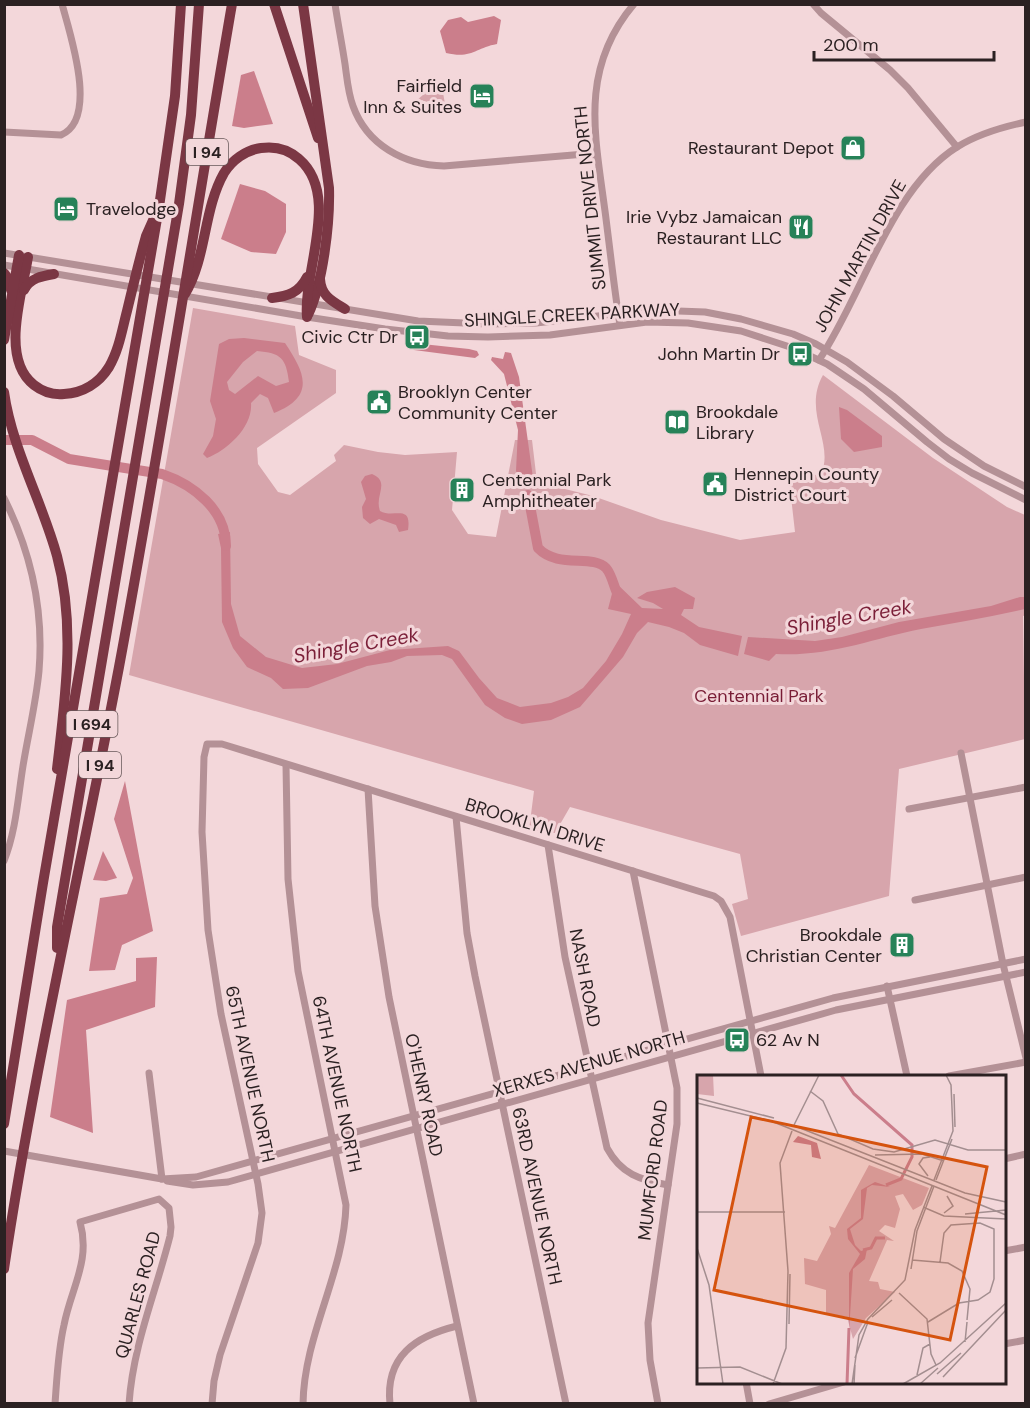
<svg xmlns="http://www.w3.org/2000/svg" width="1030" height="1408" viewBox="0 0 1030 1408" font-family="'DM Sans',sans-serif">
	<style>
		.green { fill: #d7a5ac }
		.water { fill: #cb7e8b; fill-rule: evenodd }
		.lines { fill: none; stroke-linecap: round; stroke-linejoin: round }
		.river { stroke: #cb7e8b; stroke-width: 10 }
		.minor { stroke: #b49196; stroke-width: 7 }
		.highway { stroke: #7b3744; stroke-width: 10 }
		.labels { text-anchor: middle; stroke-width: 6; stroke-linejoin: round; paint-order: stroke }
		.shield { fill: #f3d7da; stroke: #675859; stroke-width: 1.5 }
		.shield-label { font-size: 16px; font-weight: bold; fill: #2b2122 }
		.poi-label { font-size: 18px; fill: #2b2122; stroke: #f3d7da; text-anchor: end }
		.street-label { font-size: 18px; fill: #2b2122; stroke: #f3d7da }
		.park-label { font-size: 18px; fill: #781c35; stroke: #f3d7da }
		.water-label { font-size: 20px; font-style: italic; fill: #7b1f38; stroke: #f3d7da }
		.inset-river { fill: none; stroke: #cb7e8b; stroke-width: 3 }
		.inset-road { fill: none; stroke: #a38e90; stroke-width: 1.5 }
		.view { fill: #d5530e; fill-opacity: 0.15; stroke: #d5530e; stroke-width: 3 }
		.inset-edge { fill: none; stroke: #2b2122; stroke-width: 3 }
	</style>
	<rect width="100%" height="100%" fill="#f3d7da"/>
	<g class="green">
		<polygon points="436,84 442,87 445,104 429,104 422,100 418,103 417,100"/>
		<path d="M193,308L295,326L299,355L336,370V393L257,448L258,464L278,492L290,495L336,461L334,455L344,445L378,452L405,455L457,452L452,510L468,534L496,537L515,440H532L537,482L593,496L661,520L740,540L795,532L789,479L821,474C835,444 802,412 823,375L933,458L1007,507L1025,515L1026,615L1023,616L1025,739L899,769L889,896L741,936L732,904L748,899L740,854L570,807L555,833L529,830L534,791L129,675Z"/>
	</g>
	<g class="water">
		<path d="M494,16L501,20L497,44C475,48 472,59 446,53L440,31L448,20L461,17L468,22Z"/>
		<polygon points="254,71 273,124 244,128 232,126 241,75"/>
		<polygon points="240,184 265,191 286,204 286,232 276,254 251,252 221,239"/>
		<path d="M244,338L285,343C305,373 316,396 274,413L268,398L260,394L251,403C253,427 227,450 207,458L203,454L213,436L216,419L210,401L219,344L229,339ZM257,351C281,353 286,358 289,382L276,386L258,376L235,394L229,390L227,382L243,362Z"/>
		<polygon points="413,343 469,349 477,351 479,355 475,358 414,350 408,344"/>
		<polygon points="505,352 511,353 519,377 533,478 532,484 523,486 516,471 518,430 504,374 491,360 492,357 503,359"/>
		<polygon points="839,407 847,410 882,436 882,447 854,452 841,439"/>
		<path d="M372,474C391,482 374,495 380,511C393,519 412,503 408,530L399,532L396,525L379,519L370,524L363,518L362,507L366,499L361,482L365,476Z"/>
		<polygon points="230,532 231,604 240,636 266,657 302,668 337,664 390,650 448,646 459,651 479,678 497,698 520,707 551,703 568,697 583,688 606,661 622,634 631,614 608,609 615,582 642,608 663,609 653,603 637,598 647,592 675,587 695,598 693,609 684,609 681,615 699,627 742,636 738,656 700,645 684,633 669,627 648,622 637,633 623,657 580,707 551,720 522,724 505,718 485,705 452,659 442,655 407,656 391,662 367,666 308,688 283,689 271,678 247,667 233,648 222,622 221,548 218,534"/>
		<path d="M1020,597H1025V609L1016,611C984,618 953,623 921,629C871,639 829,657 776,654L769,661L744,654L748,637L815,641L842,637L899,622L991,606Z"/>
		<polygon points="125,781 153,931 122,945 115,970 89,971 100,898 127,894 133,878 114,819"/>
		<polygon points="103,851 117,878 106,881 93,880"/>
		<polygon points="157,957 155,1007 86,1030 93,1133 50,1117 67,1000 136,981 136,958"/>
	</g>
	<g class="lines">
		<g class="river">
			<path d="M4,440H32L69,459L162,474C194,485 226,510 226,546"/>
			<path d="M528,495L538,548C558,569 592,554 606,568C613,576 614,590 620,599"/>
		</g>
		<g class="minor">
			<path d="M335,4C338,24 342,44 345,64C347,78 348,93 353,106C367,145 404,165 444,166L585,154L597,155"/>
			<polyline points="813,4 821,13 890,70 908,88 957,147"/>
			<path d="M4,132L61,135C99,119 70,34 62,4"/>
			<polyline points="4,253 418,321 488,324 536,323 651,310 705,312 741,319 793,334 816,344 847,362 893,396 944,439 984,466 1026,487"/>
			<polyline points="4,265 307,317 385,329 448,336 488,337 550,335 647,322 688,323 741,331 793,348 827,364 864,389 927,442 949,459 972,473 1026,500"/>
			<path d="M620,325C614,288 610,249 605,211C595,135 579,69 634,4"/>
			<path d="M819,360C863,295 890,189 957,147C978,134 1002,127 1026,122"/>
			<path d="M4,498C31,552 44,610 39,671C36,703 28,735 23,766C18,797 16,831 4,861"/>
			<polyline points="961,753 1003,964 1026,1058"/>
			<path d="M286,765L288,879L298,971L346,1205C344,1274 304,1334 303,1404"/>
			<polyline points="368,789 375,906 389,997 474,1404"/>
			<polyline points="909,809 1026,787"/>
			<polyline points="456,817 467,933 475,976 566,1404"/>
			<path d="M548,845L565,957L607,1148C621,1174 640,1180 668,1185"/>
			<polyline points="633,871 677,1088 677,1124 648,1323 650,1360 658,1404"/>
			<polyline points="915,900 1026,877"/>
			<polyline points="887,986 907,1076"/>
			<polyline points="149,1073 162,1179"/>
			<polyline points="949,1076 1026,1062"/>
			<polyline points="4,1151 162,1179 196,1177 833,998 1026,959"/>
			<polyline points="1004,1159 1026,1154"/>
			<polyline points="167,1181 193,1185 228,1182 836,1010 1026,972"/>
			<polyline points="1004,1251 1026,1247"/>
			<polyline points="1004,1344 1026,1340"/>
			<polyline points="746,1382 750,1404"/>
			<path d="M55,1404C57,1377 58,1351 64,1325C71,1288 91,1261 80,1222L159,1199L169,1208L171,1227L170,1236C156,1292 133,1345 129,1404"/>
			<polyline points="212,1404 214,1381 220,1355 258,1243 262,1213 258,1184 221,1014 208,930 202,832 204,757 207,744 222,744 714,896 721,901 730,917 761,1076"/>
			<path d="M390,1404C385,1356 416,1336 457,1326"/>
			<polyline points="769,1404 844,1382"/>
		</g>
		<g class="highway">
			<polyline points="274,4 318,138"/>
			<path d="M303,4L329,188C330,224 323,283 308,315"/>
			<path d="M28,257C22,294 0,359 34,385C43,392 53,395 64,394C83,393 99,383 109,367C119,350 122,330 127,311C133,286 139,261 146,236L154,218"/>
			<polyline points="4,273 10,281 11,290"/>
			<path d="M320,279C321,296 332,301 345,309"/>
			<path d="M24,290C30,278 42,276 54,274"/>
			<path d="M185,294C207,257 203,210 224,173C232,160 246,150 261,148C275,146 288,149 299,159C341,195 303,270 307,317"/>
			<path d="M272,298C288,296 299,293 307,277"/>
			<polyline points="4,340 19,255"/>
			<path d="M4,392C12,449 42,501 57,556C76,626 65,699 57,769"/>
			<polyline points="57,948 57,927 179,204 191,115 199,4"/>
			<polyline points="4,1124 43,883 159,207 175,96 181,4"/>
			<path d="M4,1269C34,1067 81,868 119,667C160,447 194,225 232,4"/>
		</g>
	</g>
	<defs>
		<g id="hotel-square" transform="scale(1.35)"><rect x="-9" y="-9" width="18" height="18" rx="4" fill="#268258" stroke="#f3d7da"/><path d="M-6-4.5h1.5V1H6V5H4.5V3h-9V5H-6ZM-4 0a1.8 1.8 0 1 1 3.6 0ZM.5 0V-2.5h3Q6-2.5 6 0Z" fill="#fff"/></g>
		<g id="shop-square" transform="scale(1.35)"><rect x="-9" y="-9" width="18" height="18" rx="4" fill="#268258" stroke="#f3d7da"/><path d="M-5-2.5h2.3a2.7 3.5 0 0 1 5.4 0H5L5.5 6h-11ZM-1.5-2.5h3a1.5 2.3 0 0 0-3 0Z" fill="#fff"/></g>
		<g id="restaurant-square" transform="scale(1.35)"><rect x="-9" y="-9" width="18" height="18" rx="4" fill="#268258" stroke="#f3d7da"/><path d="M-5-6h1v4h1v-4h1v4h1v-4h1v5L-1.5 .5V6h-2V.5L-5-1ZM5-6V6H3V1.5H1.5Q1.5-4 5-6Z" fill="#fff"/></g>
		<g id="bus-square" transform="scale(1.35)"><rect x="-9" y="-9" width="18" height="18" rx="4" fill="#268258" stroke="#f3d7da"/><path d="M-5-6H5V4H4V6H2V4H-2V6H-4V4H-5ZM-3.5-4V0h7V-4ZM-3.5 1.2v1.5H-2V1.2ZM2 1.2v1.5H3.5V1.2Z" fill="#fff"/></g>
		<g id="civic-square" transform="scale(1.35)"><rect x="-9" y="-9" width="18" height="18" rx="4" fill="#268258" stroke="#f3d7da"/><path d="M-.6-6.5H3V-4.5H.6V-3L4-1V1h2V6H-6V1h2V-1L-.6-3ZM-1.2 2.5V6h2.4V2.5Z" fill="#fff"/></g>
		<g id="library-square" transform="scale(1.35)"><rect x="-9" y="-9" width="18" height="18" rx="4" fill="#268258" stroke="#f3d7da"/><path d="M-6-4Q-3-5.5-.7-3.5V5Q-3 3-6 4ZM6-4Q3-5.5 .7-3.5V5Q3 3 6 4Z" fill="#fff"/></g>
		<g id="building-square" transform="scale(1.35)"><rect x="-9" y="-9" width="18" height="18" rx="4" fill="#268258" stroke="#f3d7da"/><path d="M-4-6H4V6H1V3H-1V6H-4ZM-2.5-4.3h1.7v1.8h-1.7ZM.8-4.3h1.7v1.8H.8ZM-2.5-1h1.7V.8h-1.7ZM.8-1h1.7V.8H.8Z" fill="#fff"/></g>
	</defs>
	<g fill-rule="evenodd">
		<use href="#hotel-square" x="482" y="96"/>
		<use href="#shop-square" x="853" y="148"/>
		<use href="#hotel-square" x="66" y="209"/>
		<use href="#restaurant-square" x="801" y="227"/>
		<use href="#bus-square" x="417" y="337"/>
		<use href="#bus-square" x="800" y="354"/>
		<use href="#civic-square" x="379" y="402"/>
		<use href="#library-square" x="677" y="422"/>
		<use href="#civic-square" x="715" y="484"/>
		<use href="#building-square" x="462" y="490"/>
		<use href="#building-square" x="902" y="945"/>
		<use href="#bus-square" x="737" y="1040"/>
	</g>
	<g class="labels">
		<g class="shield">
			<rect x="186" y="139" width="42" height="26" rx="4.5"/>
			<rect x="66.5" y="711" width="51" height="26" rx="4.5"/>
			<rect x="79" y="752" width="42" height="26" rx="4.5"/>
		</g>
		<g class="shield-label">
			<text x="207" y="158">I 94</text>
			<text x="92" y="730">I 694</text>
			<text x="100" y="771">I 94</text>
		</g>
		<g class="poi-label">
			<text x="462" y="92">Fairfield<tspan x="462" dy="21">Inn &amp; Suites</tspan></text>
			<text x="834" y="154">Restaurant Depot</text>
			<text x="86" y="215" text-anchor="start">Travelodge</text>
			<text x="782" y="223">Irie Vybz Jamaican<tspan x="782" dy="21">Restaurant LLC</tspan></text>
			<text x="398" y="343">Civic Ctr Dr</text>
			<text x="780" y="360">John Martin Dr</text>
			<text x="398" y="398" text-anchor="start">Brooklyn Center<tspan x="398" dy="21">Community Center</tspan></text>
			<text x="696" y="418" text-anchor="start">Brookdale<tspan x="696" dy="21">Library</tspan></text>
			<text x="734" y="480" text-anchor="start">Hennepin County<tspan x="734" dy="21">District Court</tspan></text>
			<text x="482" y="486" text-anchor="start">Centennial Park<tspan x="482" dy="21">Amphitheater</tspan></text>
			<text x="882" y="941">Brookdale<tspan x="882" dy="21">Christian Center</tspan></text>
			<text x="756" y="1046" text-anchor="start">62 Av N</text>
		</g>
		<g class="street-label">
			<text transform="translate(590 198) rotate(-96)" y="6">SUMMIT DRIVE NORTH</text>
			<text transform="translate(860 256) rotate(-61)" y="6">JOHN MARTIN DRIVE</text>
			<text transform="translate(572 315) rotate(-3)" y="6">SHINGLE CREEK PARKWAY</text>
			<text transform="translate(535 825) rotate(17)" y="6">BROOKLYN DRIVE</text>
			<text transform="translate(585 978) rotate(79)" y="6">NASH ROAD</text>
			<text transform="translate(589 1064) rotate(-16)" y="6">XERXES AVENUE NORTH</text>
			<text transform="translate(250 1074) rotate(78)" y="6">65TH AVENUE NORTH</text>
			<text transform="translate(337 1084) rotate(78)" y="6">64TH AVENUE NORTH</text>
			<text transform="translate(424 1095) rotate(78)" y="6">O'HENRY ROAD</text>
			<text transform="translate(653 1170) rotate(-83)" y="6">MUMFORD ROAD</text>
			<text transform="translate(537 1196) rotate(78)" y="6">63RD AVENUE NORTH</text>
			<text transform="translate(138 1295) rotate(-75)" y="6">QUARLES ROAD</text>
		</g>
		<g class="park-label">
			<text x="759" y="702">Centennial Park</text>
		</g>
		<g class="water-label">
			<text transform="translate(849 617) rotate(-10)" y="7">Shingle Creek</text>
			<text transform="translate(356 645) rotate(-10)" y="7">Shingle Creek</text>
		</g>
	</g>
	<g transform="translate(697 1075)">
		<rect width="309" height="309" fill="#f3d7da"/>
		<path d="M0,0H16L17,21L0,19ZM172,90L232,113L225,130L216,135L206,119L198,121L203,134L198,153L188,150L182,156L197,166L190,165L172,206L181,207L183,214L198,217L169,243L156,264L150,242L129,238V215L108,209L107,183L120,186L134,159L132,151L138,153Z" fill="#d7a5ac"/>
		<path d="M101,61L120,68L124,84L115,82L114,70L96,67ZM178,107L193,112L175,110L170,113L166,144L153,154L158,170L164,176L170,174L168,184L156,194L152,257V198L163,179L151,164L150,154L164,143V115Z" fill="#cb7e8b"/>
		<path class="inset-river" d="M144,0L157,19L215,70V82L204,104L189,110M166,175L174,173L179,163H188M150,309L152,253"/>
		<path class="inset-road" d="M113,16L126,26L141,59L176,74L197,77L238,65L271,75H309M257,19L258,52M0,23L77,43M0,28L74,46L309,140M97,50L122,0M98,51L268,118L309,127M178,80L225,79L247,86M231,101L222,89L226,83L233,82M237,105L256,56L254,10L249,0M239,105L255,64M226,132L247,141L309,144M0,137H88M247,138L256,131L250,121M268,139L309,135M0,173L12,210L26,309M215,185L251,188L265,196L273,214L270,245M214,194L220,156L237,111M202,218L230,244L234,279L239,290M175,242L195,225M231,247L262,228L281,225L293,217L297,204V154L283,148L254,150L247,158L243,187M92,249L93,199M268,267L270,247M158,283L171,247M0,293L43,292L85,309M240,299L264,278M220,300L226,273L233,269M246,302L309,235M76,309L89,273L91,196L83,88L95,56M155,309L162,260L171,244L208,205L218,155L235,111M157,309L158,290M206,309L243,288L309,228M223,309L241,293"/>
		<path class="view" d="M54,42L290,92L253,265L17,215Z"/>
		<rect width="309" height="309" class="inset-edge"/>
	</g>
	<rect width="1030" height="1408" fill="none" stroke="#2b2122" stroke-width="12"/>
	<path d="M814 51v9h180v-9" fill="none" stroke="#2b2122" stroke-width="3"/>
	<text x="823" y="51" font-size="18" fill="#2b2122" stroke="#f3d7da" stroke-width="4.5" paint-order="stroke">200 m</text>
</svg>
